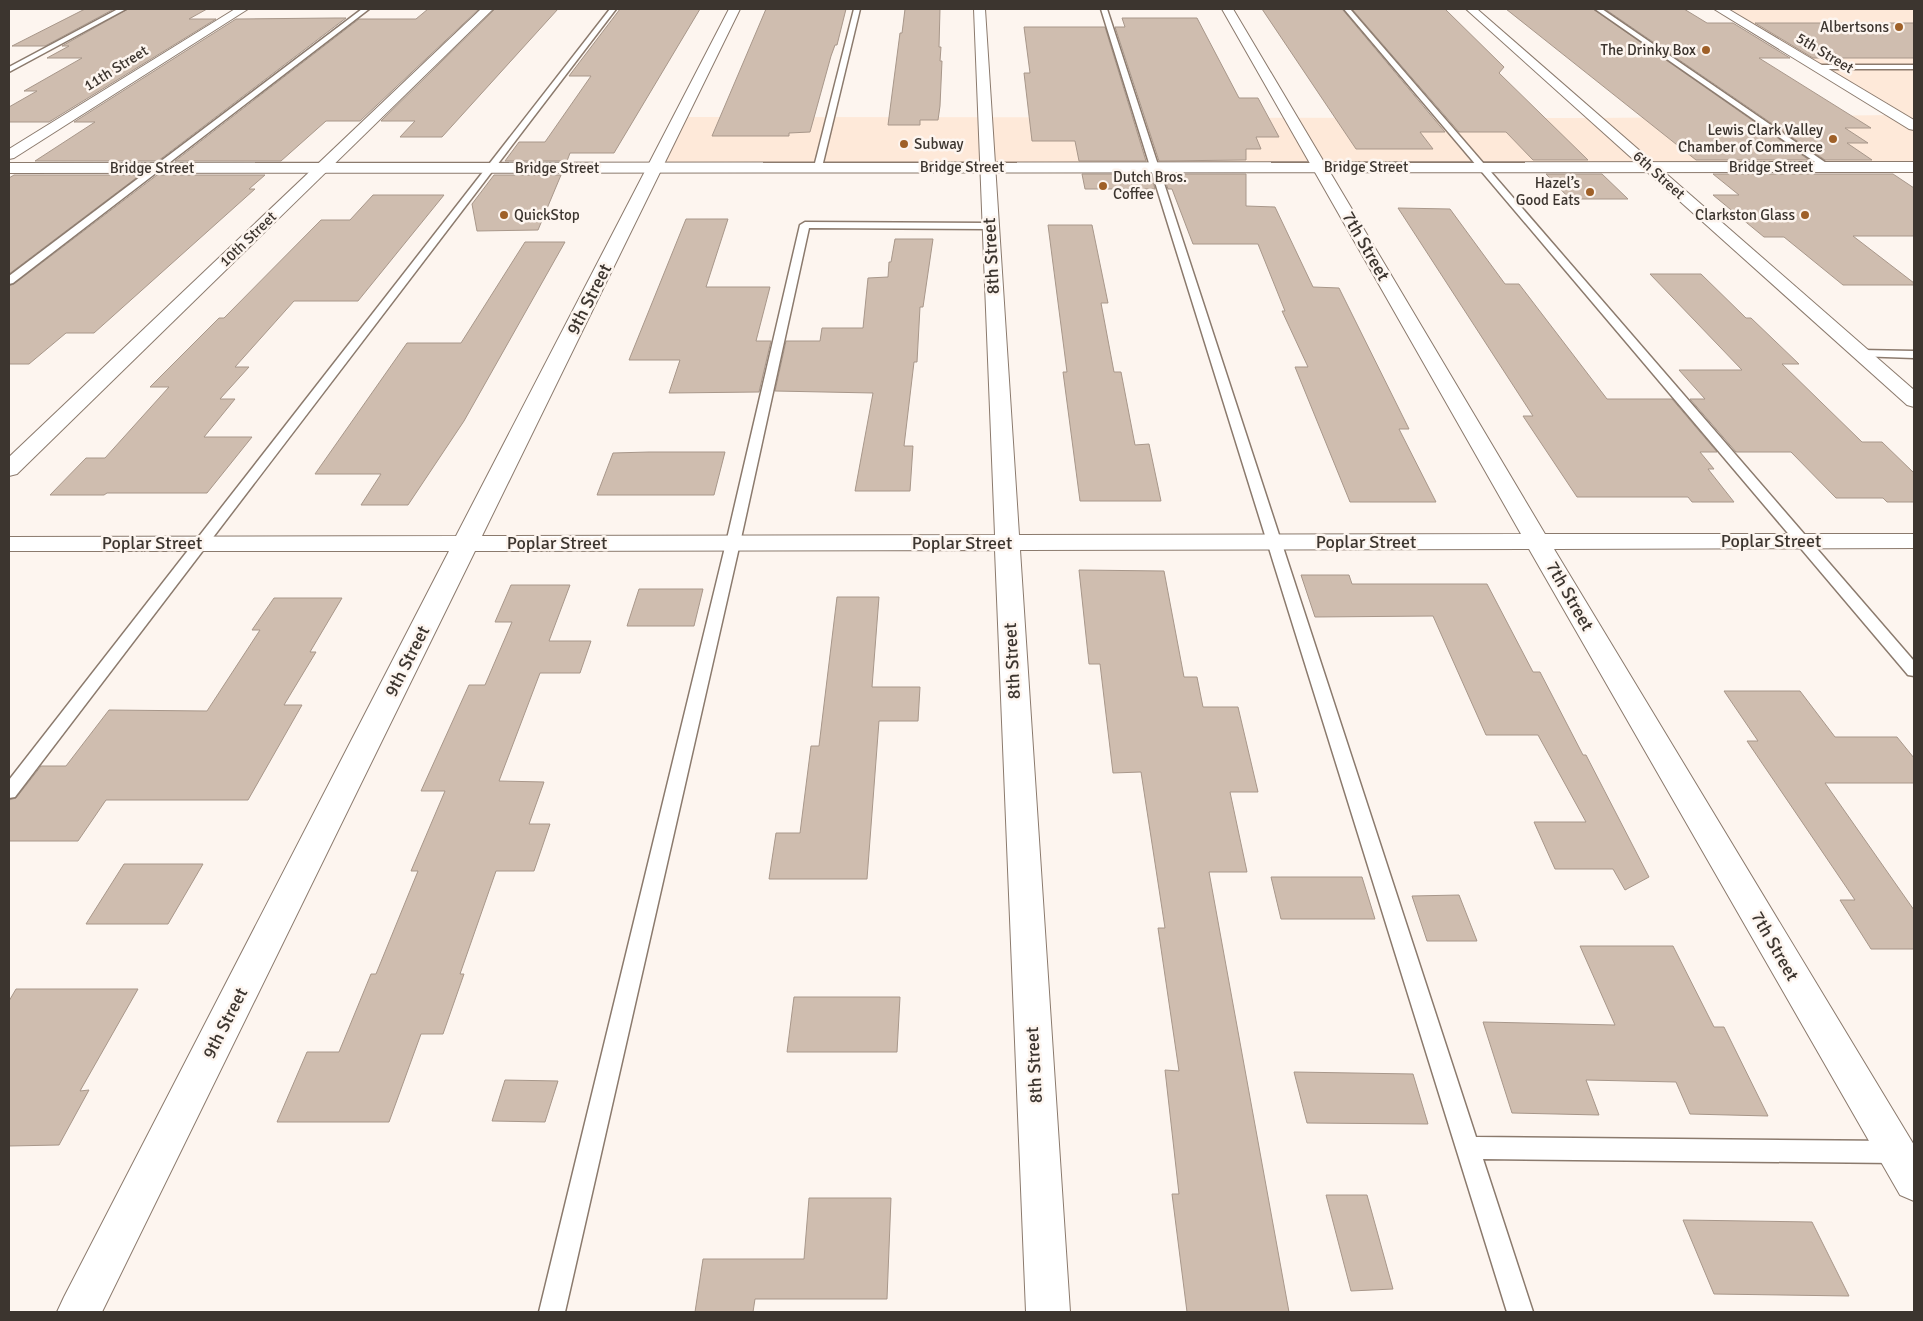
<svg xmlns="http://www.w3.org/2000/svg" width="1923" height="1321" viewBox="0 0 1923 1321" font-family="Signika,sans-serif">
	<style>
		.built { fill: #fee9d9 }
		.building { fill: #cfbdaf; stroke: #a8978a }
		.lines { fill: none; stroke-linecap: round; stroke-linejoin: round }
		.lane-casing { stroke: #8b7a6d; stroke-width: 3 }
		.street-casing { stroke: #8b7a6d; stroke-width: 2 }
		.secondary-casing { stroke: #8b7a6d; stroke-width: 2 }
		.highway-casing { stroke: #8b7a6d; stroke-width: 2 }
		.lane { fill: #fff; fill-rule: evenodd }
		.street { fill: #fff; fill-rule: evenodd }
		.secondary { fill: #fff; fill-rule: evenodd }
		.highway { fill: #fff; fill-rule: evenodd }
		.poi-dot { fill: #9f6028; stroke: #fdf5ef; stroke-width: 2 }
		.labels { text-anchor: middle; stroke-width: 5; stroke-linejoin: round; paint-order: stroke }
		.far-poi-label { font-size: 15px; fill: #3c352f; stroke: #fdf5ef; text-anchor: end }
		.far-street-label { font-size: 15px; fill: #3c352f; stroke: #fdf5ef }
		.street-label { font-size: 18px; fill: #3c352f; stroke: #fdf5ef }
	</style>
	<rect width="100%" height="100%" fill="#fdf5ef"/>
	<polygon class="built" points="1720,9 1914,9 1914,166 656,167 681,117 1595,118 1896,115"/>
	<g class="building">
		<polygon points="85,9 114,9 45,46 12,46"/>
		<polygon points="128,9 207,9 189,19 216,19 49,122 9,122 9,107 37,91 24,91 82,58 47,58 69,46 62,46"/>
		<polygon points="428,9 479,9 360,121 326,121 281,161 175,161 359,19 416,19"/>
		<polygon points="495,9 558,9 442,137 400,137 415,121 381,121"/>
		<polygon points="620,9 700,9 614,153 570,153 567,161 505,161 519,142 545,142 591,76 569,76"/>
		<polygon points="766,9 846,9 837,45 835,45 831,56 810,132 789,133 789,136 712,136"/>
		<polygon points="905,9 940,9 939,47 941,47 940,61 942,61 940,106 938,120 920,120 920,125 888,125 900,33 902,33"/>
		<polygon points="1262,9 1342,9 1445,132 1420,132 1433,149 1356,149"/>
		<polygon points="1352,9 1445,9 1504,67 1499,73 1588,160 1533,160 1506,132 1459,132"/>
		<polygon points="1506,9 1593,9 1809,160 1696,160"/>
		<polygon points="1605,9 1684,9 1707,23 1733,23 1790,58 1759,58 1871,128 1845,128 1868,143 1847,143 1872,160 1825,160"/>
		<polygon points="335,18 346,18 158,161 35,161 95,122 74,122 236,19"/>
		<polygon points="1122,18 1197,18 1239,98 1258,98 1279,137 1256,137 1261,149 1246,149 1246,160 1159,161 1115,27 1125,27"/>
		<polygon points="1755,23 1914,23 1914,58 1813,58"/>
		<polygon points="1024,27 1105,27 1146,161 1079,161 1075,141 1032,141 1024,73 1030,73"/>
		<polygon points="1082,174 1151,174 1155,189 1085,189"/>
		<polygon points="1163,174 1246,174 1246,206 1275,207 1313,287 1339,288 1409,429 1399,429 1436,502 1350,502 1295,367 1308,367 1282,311 1285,311 1258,244 1193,244 1172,189 1168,189"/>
		<polygon points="1546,174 1602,174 1628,199 1570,199"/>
		<polygon points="1713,174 1893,174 1914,188 1914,236 1853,236 1914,283 1914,285 1843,285 1784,237 1764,237 1713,195 1739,195"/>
		<polygon points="14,175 140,175 9,274 9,178"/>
		<polygon points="157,175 265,175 249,189 255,189 94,333 66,333 29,364 9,364 9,286 14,284"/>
		<polygon points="494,175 561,175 538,230 477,231 472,204"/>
		<polygon points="373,195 444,195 358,301 294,301 235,367 249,367 220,399 235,399 204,437 252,437 207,493 107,493 104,495 50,495 86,458 105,458 169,387 150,387 219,318 224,318 321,220 350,220"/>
		<polygon points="1398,208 1450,209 1505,284 1519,284 1607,399 1672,399 1717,452 1700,452 1714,469 1708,469 1734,502 1692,502 1688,497 1577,497 1523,416 1533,416"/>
		<polygon points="686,219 728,219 706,287 770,287 756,341 771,341 759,392 669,393 680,360 629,360"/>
		<polygon points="1048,225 1092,225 1108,303 1101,303 1114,372 1121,372 1135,445 1149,444 1161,501 1080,501 1063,372 1067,372"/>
		<polygon points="895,239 933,239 923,307 920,307 917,362 914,362 904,446 913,446 910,491 855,491 873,393 775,391 786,341 820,341 822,328 863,328 868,278 888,277 889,262 891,262"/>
		<polygon points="525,242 565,242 464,421 408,505 361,505 381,474 315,474 407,343 461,343"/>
		<polygon points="1650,274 1701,274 1746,318 1751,318 1799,364 1782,364 1862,442 1882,442 1914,473 1914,502 1887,502 1883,498 1836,498 1791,452 1736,452 1690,399 1705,399 1679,370 1742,370"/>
		<polygon points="649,452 725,452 714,495 597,495 613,453"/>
		<polygon points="1079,570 1164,571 1184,677 1197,677 1203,707 1238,707 1258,792 1230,792 1247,872 1209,872 1289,1312 1187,1312 1172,1194 1179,1194 1165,1070 1179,1071 1158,928 1165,928 1141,772 1113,773 1100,664 1089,664"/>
		<polygon points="1301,575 1349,575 1352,584 1487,584 1533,672 1540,672 1583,755 1586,755 1649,877 1625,890 1613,869 1555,869 1534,822 1586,822 1538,735 1486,735 1433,616 1315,617"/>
		<polygon points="511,585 570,585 549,641 591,641 580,673 540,673 499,781 544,782 529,824 550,824 534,871 496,871 460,974 464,974 443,1034 421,1034 389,1122 277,1122 307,1052 339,1052 371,974 376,974 418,871 411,871 445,791 421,791 469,685 485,685 512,622 495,622"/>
		<polygon points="639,589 703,589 694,626 627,626"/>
		<polygon points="837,597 879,597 872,687 920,687 918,721 879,721 867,879 769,879 776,833 800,833 811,746 819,746"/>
		<polygon points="274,598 342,598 310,652 316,652 284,705 302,705 248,800 106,800 78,841 9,841 9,800 16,798 41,766 66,766 109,710 207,711 260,630 252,630"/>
		<polygon points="1724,691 1800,691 1835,737 1897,737 1914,758 1914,783 1825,783 1914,910 1914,949 1871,949 1840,900 1855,900 1747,741 1758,741"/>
		<polygon points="124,864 203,864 168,924 86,924"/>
		<polygon points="1271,877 1362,877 1375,919 1281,919"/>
		<polygon points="1459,895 1477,941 1427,941 1412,896"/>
		<polygon points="1580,946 1673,946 1714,1027 1724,1027 1768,1116 1690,1114 1676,1082 1586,1080 1599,1115 1512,1113 1483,1022 1615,1025"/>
		<polygon points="16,989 138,989 80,1091 89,1090 59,1145 9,1146 9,1001"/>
		<polygon points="794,997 900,997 897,1052 787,1052"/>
		<polygon points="1294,1072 1413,1074 1428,1124 1307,1123"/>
		<polygon points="505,1080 558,1081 545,1122 492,1121"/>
		<polygon points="1326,1195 1367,1195 1393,1289 1351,1291"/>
		<polygon points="809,1198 891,1198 887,1299 755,1299 753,1312 695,1312 703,1259 804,1259"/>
		<polygon points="1683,1220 1812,1222 1849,1296 1714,1294"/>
	</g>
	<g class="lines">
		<g class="lane-casing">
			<g id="lane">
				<polygon points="118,9 126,9 9,72 9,67"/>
				<polygon points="362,9 369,9 13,283 9,284 9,276"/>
				<polygon points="610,9 616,9 15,797 9,798 9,780"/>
				<polygon points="854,9 860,9 822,167 818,170 814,167"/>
				<polygon points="1101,9 1107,9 1476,1137 1896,1141 1904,1144 1908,1152 1904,1160 1896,1163 1483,1159 1533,1312 1507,1312"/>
				<polygon points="1344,9 1350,9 1914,661 1914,676 1908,675"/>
				<polygon points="1595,9 1602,9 1832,167 1828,170 1825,169"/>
				<rect x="1814" y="65" width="100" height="4"/>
				<polygon points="805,222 989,223 994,226 989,229 809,228 740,543 565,1312 539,1312 726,543 800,225"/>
				<polygon points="1861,350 1914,351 1914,358 1857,356 1855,354"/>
			</g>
		</g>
		<g class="street-casing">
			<g id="street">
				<polygon points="235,9 248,9 14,158 9,159 9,149"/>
				<polygon points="481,9 493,9 17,474 9,476 9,457"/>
				<polygon points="729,9 740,9 482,536 995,535 974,9 985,9 1019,535 1521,534 1222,9 1233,9 1545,534 1914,534 1914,548 1554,549 1914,1145 1914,1201 1900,1195 1529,549 1020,550 1070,1312 1026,1312 995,550 475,551 102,1312 57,1312 64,1297 449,551 9,551 9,537 456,536"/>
				<polygon points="1466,9 1477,9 1655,164 1658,167 1655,170 1645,170"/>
			</g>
		</g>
		<g class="secondary-casing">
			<g id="secondary">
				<polygon points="1714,9 1728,9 1914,120 1914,130 1909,129"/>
				<polygon points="1650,162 1655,164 1914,390 1914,407 1907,405 1645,170 1642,167 1645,164"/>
			</g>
		</g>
		<g class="highway-casing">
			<polygon id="highway" points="1914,162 1914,172 9,173 9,163"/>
		</g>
		<use href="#lane" class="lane"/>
		<use href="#street" class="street"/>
		<use href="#secondary" class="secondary"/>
		<use href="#highway" class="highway"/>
	</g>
	<g class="poi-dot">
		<circle cx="1899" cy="27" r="5"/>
		<circle cx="1706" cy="50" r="5"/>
		<circle cx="1833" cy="139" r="5"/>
		<circle cx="904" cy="144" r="5"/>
		<circle cx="1103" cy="186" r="5"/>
		<circle cx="1590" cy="192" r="5"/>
		<circle cx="504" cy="215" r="5"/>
		<circle cx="1805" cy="215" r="5"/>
	</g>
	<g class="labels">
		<g class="far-poi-label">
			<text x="1889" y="32">Albertsons</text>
			<text x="1696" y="55">The Drinky Box</text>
			<text x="1823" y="135">Lewis Clark Valley<tspan x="1823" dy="17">Chamber of Commerce</tspan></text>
			<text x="914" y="149" text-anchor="start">Subway</text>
			<text x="1113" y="182" text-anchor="start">Dutch Bros.<tspan x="1113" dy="17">Coffee</tspan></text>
			<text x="1580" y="188">Hazel’s<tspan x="1580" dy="17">Good Eats</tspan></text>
			<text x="514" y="220" text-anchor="start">QuickStop</text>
			<text x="1795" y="220">Clarkston Glass</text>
		</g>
		<g class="far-street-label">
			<text transform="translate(1825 53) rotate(31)" y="5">5th Street</text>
			<text transform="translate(116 68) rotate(-32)" y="5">11th Street</text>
			<text x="962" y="172">Bridge Street</text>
			<text x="1366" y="172">Bridge Street</text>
			<text x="1771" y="172">Bridge Street</text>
			<text x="152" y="173">Bridge Street</text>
			<text x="557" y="173">Bridge Street</text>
			<text transform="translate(1659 175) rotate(42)" y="5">6th Street</text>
			<text transform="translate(248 239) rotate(-44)" y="5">10th Street</text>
		</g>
		<g class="street-label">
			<text transform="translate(1366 246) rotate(60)" y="6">7th Street</text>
			<text transform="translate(991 256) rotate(-93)" y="6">8th Street</text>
			<text transform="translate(589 299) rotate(-63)" y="6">9th Street</text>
			<text x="1771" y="547">Poplar Street</text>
			<text x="1366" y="548">Poplar Street</text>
			<text x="152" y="549">Poplar Street</text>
			<text x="557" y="549">Poplar Street</text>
			<text x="962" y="549">Poplar Street</text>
			<text transform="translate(1570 596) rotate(60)" y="6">7th Street</text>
			<text transform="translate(407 661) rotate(-63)" y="6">9th Street</text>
			<text transform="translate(1012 661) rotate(-93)" y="6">8th Street</text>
			<text transform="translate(1775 946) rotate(60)" y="6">7th Street</text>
			<text transform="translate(225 1023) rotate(-63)" y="6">9th Street</text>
			<text transform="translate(1034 1065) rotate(-93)" y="6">8th Street</text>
		</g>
	</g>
	<rect width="1923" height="1321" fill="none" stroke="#3c352f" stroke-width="20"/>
</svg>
